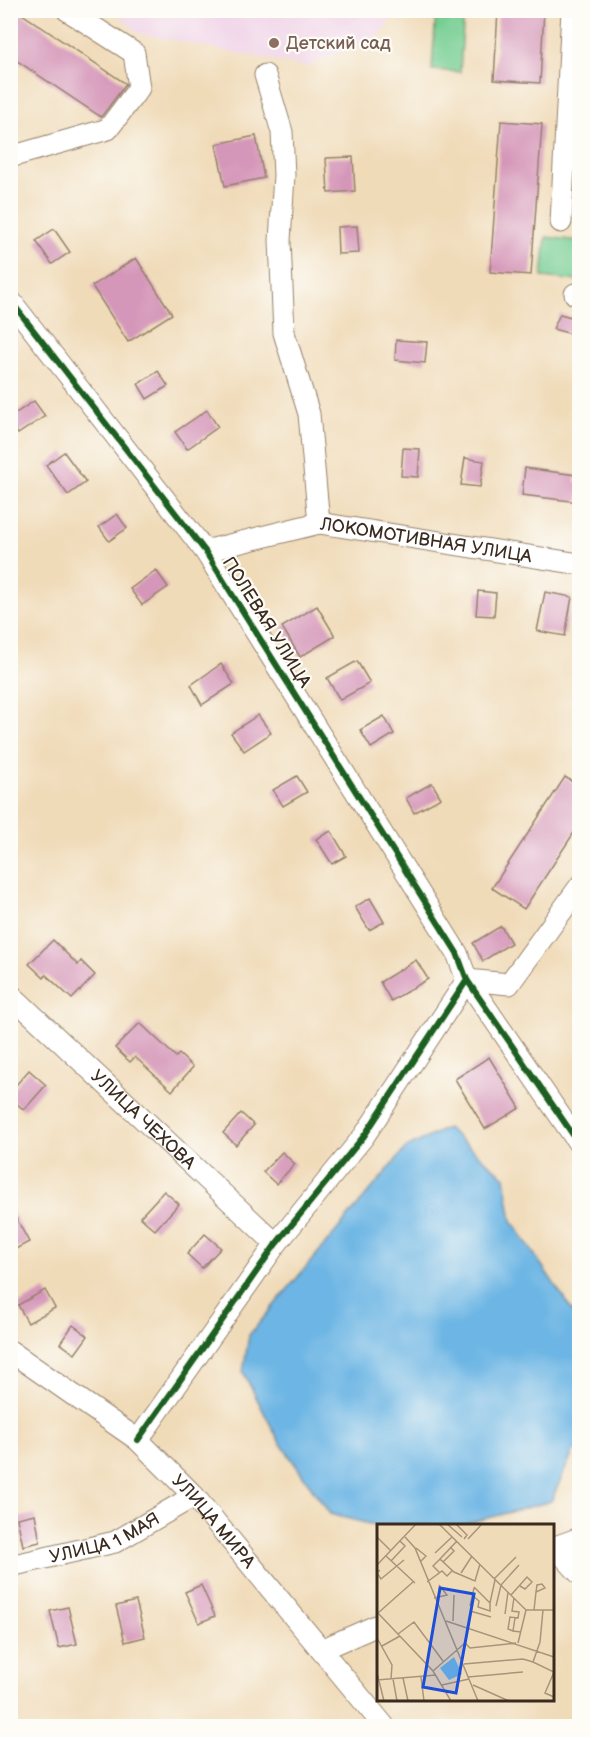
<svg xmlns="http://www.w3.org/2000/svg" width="590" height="1737" viewBox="0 0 590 1737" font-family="'Balsamiq Sans',sans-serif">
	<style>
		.built { fill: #efd0e7 }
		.green { fill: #76ce93; stroke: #587c58; stroke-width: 1.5 }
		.water { fill: #6cb5e4; stroke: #547081; stroke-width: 1.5 }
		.building { fill: #d597b9 }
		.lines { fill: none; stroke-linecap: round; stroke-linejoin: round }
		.minor-casing { stroke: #96826c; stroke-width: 23 }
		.minor { stroke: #fff; stroke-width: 21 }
		.cycleway-casing { stroke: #fdfcf7; stroke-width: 10 }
		.cycleway { stroke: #1b5e20; stroke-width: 6 }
		.education-dot { fill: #8d6e63; stroke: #fdfcf7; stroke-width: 2 }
		.labels { text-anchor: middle; stroke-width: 4.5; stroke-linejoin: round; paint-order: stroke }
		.education-label { font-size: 18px; fill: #785e54; stroke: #fdfcf7; text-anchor: start }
		.street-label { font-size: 18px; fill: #3b2a1e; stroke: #fdfcf7 }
		.inset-road { fill: none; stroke: #a8947b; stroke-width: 1.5 }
		.view { fill: #1d4ed8; fill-opacity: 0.15; stroke: #1d4ed8; stroke-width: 3 }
		.inset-edge { fill: none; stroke: #3b2a1e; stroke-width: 3 }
	</style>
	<rect width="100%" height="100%" fill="#fdfcf7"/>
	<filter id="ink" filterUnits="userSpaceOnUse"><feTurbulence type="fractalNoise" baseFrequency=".0167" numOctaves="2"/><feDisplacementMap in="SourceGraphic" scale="12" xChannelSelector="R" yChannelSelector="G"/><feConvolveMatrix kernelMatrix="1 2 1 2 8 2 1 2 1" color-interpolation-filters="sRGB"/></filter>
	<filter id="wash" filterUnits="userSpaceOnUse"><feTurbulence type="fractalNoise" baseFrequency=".008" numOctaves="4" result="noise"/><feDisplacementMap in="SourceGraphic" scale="24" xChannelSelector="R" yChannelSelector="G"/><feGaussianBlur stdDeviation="1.35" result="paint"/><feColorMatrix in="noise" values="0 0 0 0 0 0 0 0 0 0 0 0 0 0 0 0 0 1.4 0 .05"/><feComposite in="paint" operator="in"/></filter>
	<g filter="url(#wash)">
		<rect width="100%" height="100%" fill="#f0dbb9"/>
		<polygon class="built" points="115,11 396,11 380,35 307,67 138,33"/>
		<g class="green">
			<polygon points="436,11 464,11 460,72 432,70"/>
			<polygon points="546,237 579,241 579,281 542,277"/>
		</g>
		<polygon class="water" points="447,1128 505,1177 512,1221 579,1321 579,1448 574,1450 551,1501 462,1525 378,1526 330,1514 279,1441 243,1372 249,1335 406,1148"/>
		<g id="blocks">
			<g class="building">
				<polygon points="10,10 16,10 126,84 101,117 10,56"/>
				<polygon points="498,10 544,10 540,83 494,80"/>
				<polygon points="501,121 542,124 531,275 490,272"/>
				<polygon points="256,136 264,178 225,186 216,144"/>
				<polygon points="353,157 355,191 328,193 326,158"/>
				<polygon points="357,226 359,253 338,254 337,227"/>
				<polygon points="54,229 70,252 52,264 36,241"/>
				<polygon points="136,258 172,314 128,342 92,286"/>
				<polygon points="560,314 579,319 579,336 553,329"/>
				<polygon points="396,340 427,342 425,363 395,360"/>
				<polygon points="158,371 168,386 147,399 138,384"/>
				<polygon points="34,401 45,416 18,434 10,423 10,417"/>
				<polygon points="207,410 218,427 187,449 175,432"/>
				<polygon points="403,448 420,449 418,477 401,476"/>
				<polygon points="64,452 86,482 68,495 46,465"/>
				<polygon points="465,458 484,461 480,487 461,485"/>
				<polygon points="525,468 576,475 575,482 579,483 579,502 522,495"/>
				<polygon points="117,514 127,528 109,541 99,527"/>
				<polygon points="156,570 168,587 142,605 130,589"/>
				<polygon points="478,591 496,593 494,616 476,615"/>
				<polygon points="545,592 572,597 565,636 537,631"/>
				<polygon points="317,606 335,636 300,657 282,627"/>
				<polygon points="357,661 370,683 340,700 327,678"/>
				<polygon points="221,664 234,684 202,705 191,685"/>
				<polygon points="258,715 271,733 244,751 231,733"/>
				<polygon points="384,716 394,734 371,748 360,730"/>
				<polygon points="297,776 307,792 283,806 273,790"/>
				<polygon points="565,777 579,786 579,825 524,909 492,888"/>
				<polygon points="432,783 441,798 414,813 406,798"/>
				<polygon points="331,831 346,856 332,864 316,839"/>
				<polygon points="370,898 384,922 369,930 355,907"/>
				<polygon points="501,926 511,943 483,961 473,943"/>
				<polygon points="53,940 78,965 81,961 95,975 72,999 46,975 44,978 29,964"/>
				<polygon points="416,960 428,979 391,1001 380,982"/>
				<polygon points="140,1023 176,1057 179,1054 193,1067 172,1091 135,1057 130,1062 115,1048"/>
				<polygon points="489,1057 520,1108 485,1129 455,1079"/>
				<polygon points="29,1070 46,1085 24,1110 10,1098 10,1092"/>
				<polygon points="241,1113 254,1125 236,1145 223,1133"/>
				<polygon points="282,1152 295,1164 276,1184 263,1172"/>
				<polygon points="164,1191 179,1204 155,1230 140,1217"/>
				<polygon points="10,1207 29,1242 10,1252"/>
				<polygon points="205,1234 221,1248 202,1268 187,1254"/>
				<polygon points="45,1290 55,1308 28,1323 18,1305"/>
				<polygon points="73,1325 88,1336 75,1354 60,1343"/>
				<polygon points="35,1514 40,1542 23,1546 17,1518"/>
				<polygon points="201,1585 215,1616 199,1623 185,1592"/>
				<polygon points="136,1601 145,1637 125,1642 116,1606"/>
				<polygon points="68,1607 77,1644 59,1648 50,1611"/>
			</g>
		</g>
	</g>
	<g filter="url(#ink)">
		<use href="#blocks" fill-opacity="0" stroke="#96826c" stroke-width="1.5"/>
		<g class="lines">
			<g class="minor-casing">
				<g id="minor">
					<polyline points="265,75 282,132 284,175 280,241 284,333 309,414 319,523"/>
					<polyline points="10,157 108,129 139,88 134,53 67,10"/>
					<polyline points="561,222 572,10"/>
					<polyline points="575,294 580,295"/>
					<polyline points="10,300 205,551 457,953 467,980 580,1145"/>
					<path id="s1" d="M205,551L319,523L580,564"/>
					<polyline points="467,980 509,984 580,886"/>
					<path id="s2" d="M10,994L276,1244"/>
					<path id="s3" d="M10,1351L138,1440L194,1496L384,1726"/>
					<polyline points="138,1440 276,1244 364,1136 467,980"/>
					<polyline points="555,1547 580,1574"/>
					<polyline points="552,1548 580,1538"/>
					<path id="s4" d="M10,1566L115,1542L194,1496"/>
					<polyline points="321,1650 378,1625"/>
				</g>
			</g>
			<use href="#minor" class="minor"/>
			<g class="cycleway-casing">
				<g id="cycleway">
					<polyline points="10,300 205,551 457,953 467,980 580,1145"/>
					<polyline points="138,1440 276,1244 364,1136 467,980"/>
				</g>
			</g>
			<use href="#cycleway" class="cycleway"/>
		</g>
	</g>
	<circle class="education-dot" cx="274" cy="43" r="6"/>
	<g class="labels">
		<g class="education-label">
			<text x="286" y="49">Детский сад</text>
		</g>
		<g class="street-label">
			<text dy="6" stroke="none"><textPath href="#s1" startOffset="226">ЛОКОМОТИВНАЯ УЛИЦА</textPath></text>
			<text transform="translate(267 622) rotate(58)" y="6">ПОЛЕВАЯ УЛИЦА</text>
			<text dy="6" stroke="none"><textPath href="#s2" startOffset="183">УЛИЦА ЧЕХОВА</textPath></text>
			<text dy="6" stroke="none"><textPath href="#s3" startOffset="267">УЛИЦА МИРА</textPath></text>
			<text dy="6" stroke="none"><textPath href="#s4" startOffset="99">УЛИЦА 1 МАЯ</textPath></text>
		</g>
	</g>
	<g transform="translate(377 1524)">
		<rect width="177" height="177" fill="#f0dbb9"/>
		<path d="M77,133L85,150L72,156L63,144Z" fill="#6cb5e4"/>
		<path class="inset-road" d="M62,0L149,86M70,0L85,13M79,0L90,11L87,15M0,13L13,26M28,13L38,24L101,177M91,15L105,0M80,17L63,35L77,48L98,57L103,40M39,24L49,32L43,38M58,29L75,13M9,32L38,59M63,35L56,42L63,49M14,37L28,22L23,17M66,38L77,27L73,23M0,41L39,0M3,46L0,49L4,55L27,36M84,49L95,32M117,55L139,33M50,58L65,47L70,52L75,47M97,63L113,79L118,56M95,71L102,77L101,83L113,87V79M134,71L150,53L155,58L148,65L143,62M57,74L70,71L62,61M93,82L97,64M119,82L124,61L142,41M149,86H177M157,86L159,68L160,61L165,60L168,64L159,68M93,87L114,93M0,88L56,147L74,177M1,89L36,58M128,90L131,68M138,94L136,107L144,108M69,97L177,133M76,97L77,71M136,107L131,105L133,93L141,94L142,88L135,87L137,74M21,110L37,98L66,137M0,114L15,141L14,155M141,119L149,86M5,122L23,112M156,138L163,118L166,86M87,140L146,135L156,138L177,148L168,169L177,173M56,147L88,119L93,124L139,119M0,149L7,177M44,153L47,177M91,153L146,148M26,154L31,177M16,155L20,177M0,156L59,151M65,161L92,155M96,161L132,177"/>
		<path class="view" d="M63,64L97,70L79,169L46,163Z"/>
		<rect width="177" height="177" class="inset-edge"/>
	</g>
	<rect width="590" height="1737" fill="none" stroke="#fdfcf7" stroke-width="36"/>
</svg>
